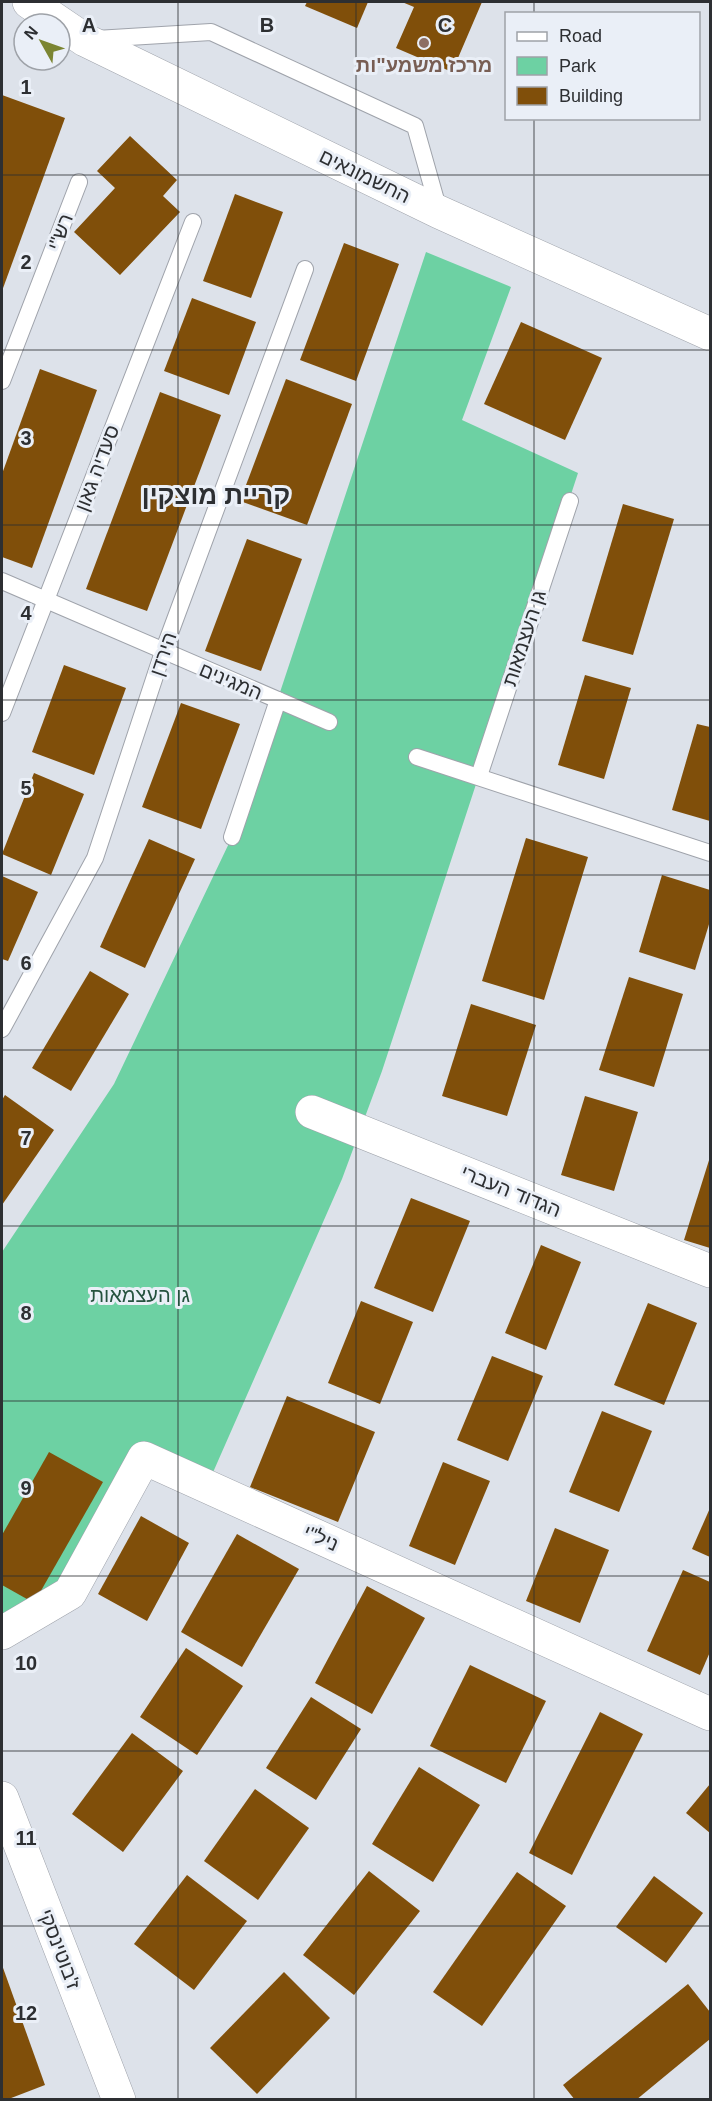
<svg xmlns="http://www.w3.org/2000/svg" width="712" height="2101" viewBox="0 0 712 2101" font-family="Arial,Heebo,sans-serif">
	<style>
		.green { fill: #6dd1a3 }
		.building { fill: #804f0a }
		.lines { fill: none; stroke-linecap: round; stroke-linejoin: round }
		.lane-casing { stroke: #9fa3ab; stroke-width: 18 }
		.street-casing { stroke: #9fa3ab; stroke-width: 34 }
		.secondary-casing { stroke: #9fa3ab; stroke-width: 34 }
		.lane { stroke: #fff; stroke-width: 16 }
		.street { stroke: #fff; stroke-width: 33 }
		.secondary { stroke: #fff; stroke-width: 33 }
		.grid { fill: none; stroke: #2d2f32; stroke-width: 1.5; stroke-opacity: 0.55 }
		.education-dot { fill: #8d6e63; stroke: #eaeff7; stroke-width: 2 }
		.labels { text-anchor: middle; stroke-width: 6; stroke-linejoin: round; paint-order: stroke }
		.education-label { font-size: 20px; font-weight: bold; fill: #785e54; stroke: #eaeff7 }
		.street-label { font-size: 20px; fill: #2d2f32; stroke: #eaeff7 }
		.park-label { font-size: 20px; fill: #25523e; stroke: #eaeff7 }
		.district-label { font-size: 26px; font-weight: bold; fill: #2d2f32; stroke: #eaeff7 }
		.grid-label { font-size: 20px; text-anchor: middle; font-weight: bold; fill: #2d2f32; stroke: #eaeff7; stroke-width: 6; stroke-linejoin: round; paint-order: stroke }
	</style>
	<rect width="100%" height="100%" fill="#dde2ea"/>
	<polygon class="green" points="426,252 511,287 462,420 578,473 382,1071 342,1179 207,1486 144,1458 70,1593 2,1633 2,1252 114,1084 232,837"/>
	<g class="building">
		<polygon points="307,2 368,2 357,28 305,6"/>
		<polygon points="402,2 482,2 452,72 396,48 414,7"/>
		<polygon points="2,95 65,118 2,291"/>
		<polygon points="130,136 177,180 163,196 180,212 120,275 74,232 115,188 97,171"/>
		<polygon points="235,194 283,212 251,298 203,281"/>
		<polygon points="344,243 399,264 356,381 300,360"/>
		<polygon points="192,298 256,322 229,395 164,371"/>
		<polygon points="521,322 602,358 565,440 484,404"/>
		<polygon points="40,369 97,390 32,568 2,557 2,474"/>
		<polygon points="286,379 352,404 307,525 240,501"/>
		<polygon points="160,392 221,415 147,611 86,589"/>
		<polygon points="623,504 674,519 633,655 582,641"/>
		<polygon points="247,539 302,559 261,671 205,651"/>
		<polygon points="64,665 126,688 94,775 32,752"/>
		<polygon points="585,675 631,688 604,779 558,765"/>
		<polygon points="181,703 240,724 201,829 142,807"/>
		<polygon points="697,724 710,727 710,821 672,810"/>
		<polygon points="34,773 84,794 51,875 2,854"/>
		<polygon points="526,838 588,857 544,1000 482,981"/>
		<polygon points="149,839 195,859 145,968 100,947"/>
		<polygon points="662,875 710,890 710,921 695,970 639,952"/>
		<polygon points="2,876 38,892 8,961 2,959"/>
		<polygon points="90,971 129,994 71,1091 32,1068"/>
		<polygon points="629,977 683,994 654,1087 599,1070"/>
		<polygon points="471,1004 536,1025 507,1116 442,1096"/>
		<polygon points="5,1095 54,1130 2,1205 2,1100"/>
		<polygon points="585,1096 638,1112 614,1191 561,1175"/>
		<polygon points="710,1157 710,1248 684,1240"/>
		<polygon points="411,1198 470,1221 433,1312 374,1288"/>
		<polygon points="541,1245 581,1262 546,1350 505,1333"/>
		<polygon points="361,1301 413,1322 380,1404 328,1383"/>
		<polygon points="648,1303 697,1323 664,1405 614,1385"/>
		<polygon points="492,1356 543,1376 508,1461 457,1440"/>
		<polygon points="287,1396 375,1432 338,1522 250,1487"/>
		<polygon points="602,1411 652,1431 619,1512 569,1492"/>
		<polygon points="49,1452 103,1482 34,1603 2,1585 2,1535"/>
		<polygon points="443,1462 490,1481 455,1565 409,1546"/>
		<polygon points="710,1508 710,1557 692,1549"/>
		<polygon points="141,1516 189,1543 147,1621 98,1594"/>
		<polygon points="555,1528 609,1550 580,1623 526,1601"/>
		<polygon points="237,1534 299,1569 242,1667 181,1632"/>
		<polygon points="683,1570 710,1582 710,1652 700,1675 647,1651"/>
		<polygon points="367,1586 425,1618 372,1714 315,1683"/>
		<polygon points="186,1648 243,1686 197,1755 140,1717"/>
		<polygon points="470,1665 546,1701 506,1783 430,1746"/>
		<polygon points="311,1697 361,1729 316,1800 266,1768"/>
		<polygon points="600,1712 643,1734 572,1875 529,1853"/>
		<polygon points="132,1733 183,1771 123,1852 72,1814"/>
		<polygon points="419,1767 480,1805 433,1882 372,1844"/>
		<polygon points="710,1784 710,1833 686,1813"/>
		<polygon points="255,1789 309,1828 258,1900 204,1861"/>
		<polygon points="369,1871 420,1911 354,1995 303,1955"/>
		<polygon points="517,1872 566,1906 482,2026 433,1992"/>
		<polygon points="187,1875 247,1921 194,1990 134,1944"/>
		<polygon points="654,1876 703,1913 666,1963 616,1927"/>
		<polygon points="2,1965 45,2085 6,2100 2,2100"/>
		<polygon points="284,1972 330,2018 257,2094 210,2048"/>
		<polygon points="688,1984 710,2012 710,2039 636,2100 575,2100 563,2085"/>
	</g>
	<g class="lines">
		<g class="lane-casing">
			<g id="lane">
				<polyline points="96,39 211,32 415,126 439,211"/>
				<polyline points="2,381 79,182"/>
				<polyline points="2,581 329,722"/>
				<polyline points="2,713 193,222"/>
				<polyline points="417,757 710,853"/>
				<polyline points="479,776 570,501"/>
				<polyline points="232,837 278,700"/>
				<polyline points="2,1029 95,858 163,652 305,269"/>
			</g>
		</g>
		<g class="street-casing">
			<g id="street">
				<polyline points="312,1112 710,1271"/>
				<polyline points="2,1633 70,1593 144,1458 710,1714"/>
			</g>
		</g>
		<g class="secondary-casing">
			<g id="secondary">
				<polyline points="29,2 85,40 439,212 710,334"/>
				<polyline points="2,1798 119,2100"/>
			</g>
		</g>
		<use href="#lane" class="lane"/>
		<use href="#street" class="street"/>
		<use href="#secondary" class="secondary"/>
	</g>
	<path class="grid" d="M178,2V2100M356,2V2100M534,2V14M534,118V2100M2,175H710M2,350H710M2,525H710M2,700H710M2,875H710M2,1050H710M2,1226H710M2,1401H710M2,1576H710M2,1751H710M2,1926H710"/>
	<circle class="education-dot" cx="424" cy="43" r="6"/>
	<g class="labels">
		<g class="education-label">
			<text x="424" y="72">מרכז משמע"ות</text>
		</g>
		<g class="street-label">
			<text transform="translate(365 176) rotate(26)" y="7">החשמונאים</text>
			<text transform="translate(60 232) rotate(-69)" y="7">רש"י</text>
			<text transform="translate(97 468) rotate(-69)" y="7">סעדיה גאון</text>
			<text transform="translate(524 638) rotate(-72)" y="7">גן העצמאות</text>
			<text transform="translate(163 654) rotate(-71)" y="7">הירדן</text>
			<text transform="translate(231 681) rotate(23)" y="7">המגינים</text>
			<text transform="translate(511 1191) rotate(22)" y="7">הגדוד העברי</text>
			<text transform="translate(321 1538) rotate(24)" y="7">ניל"י</text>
			<text transform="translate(60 1949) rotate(69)" y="7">ז'בוטינסקי</text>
		</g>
		<g class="park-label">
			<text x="140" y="1302">גן העצמאות</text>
		</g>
		<g class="district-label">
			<text x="216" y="504">קריית מוצקין</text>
		</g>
	</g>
	<g class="grid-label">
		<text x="89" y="32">A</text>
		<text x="267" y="32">B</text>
		<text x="445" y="32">C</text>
		<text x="26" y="94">1</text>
		<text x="26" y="269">2</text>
		<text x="26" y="445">3</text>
		<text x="26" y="620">4</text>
		<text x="26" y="795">5</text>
		<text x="26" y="970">6</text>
		<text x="26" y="1145">7</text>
		<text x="26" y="1320">8</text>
		<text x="26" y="1495">9</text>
		<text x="26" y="1670">10</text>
		<text x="26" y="1845">11</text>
		<text x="26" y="2020">12</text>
	</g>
	<rect width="712" height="2101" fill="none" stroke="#2d2f32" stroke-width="6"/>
	<rect x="505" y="12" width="195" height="108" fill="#eaeff7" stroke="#9ea2a8" stroke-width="1.5"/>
	<rect x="517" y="32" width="30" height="9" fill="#ffffff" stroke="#9ea2a8" stroke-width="1.5"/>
	<text x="559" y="42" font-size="18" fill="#2d2f32">Road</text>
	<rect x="517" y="57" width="30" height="18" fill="#6dd1a3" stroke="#9ea2a8" stroke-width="1.5"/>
	<text x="559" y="72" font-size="18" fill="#2d2f32">Park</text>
	<rect x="517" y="87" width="30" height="18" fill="#804f0a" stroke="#9ea2a8" stroke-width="1.5"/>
	<text x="559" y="102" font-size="18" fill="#2d2f32">Building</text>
	<g transform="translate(42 42) rotate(310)"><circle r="28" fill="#eaeff7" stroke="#9ea2a8" stroke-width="1.5"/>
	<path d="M0-4.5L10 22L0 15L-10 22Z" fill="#7b8532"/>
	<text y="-9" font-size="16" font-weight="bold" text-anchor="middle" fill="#2d2f32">N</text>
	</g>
</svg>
